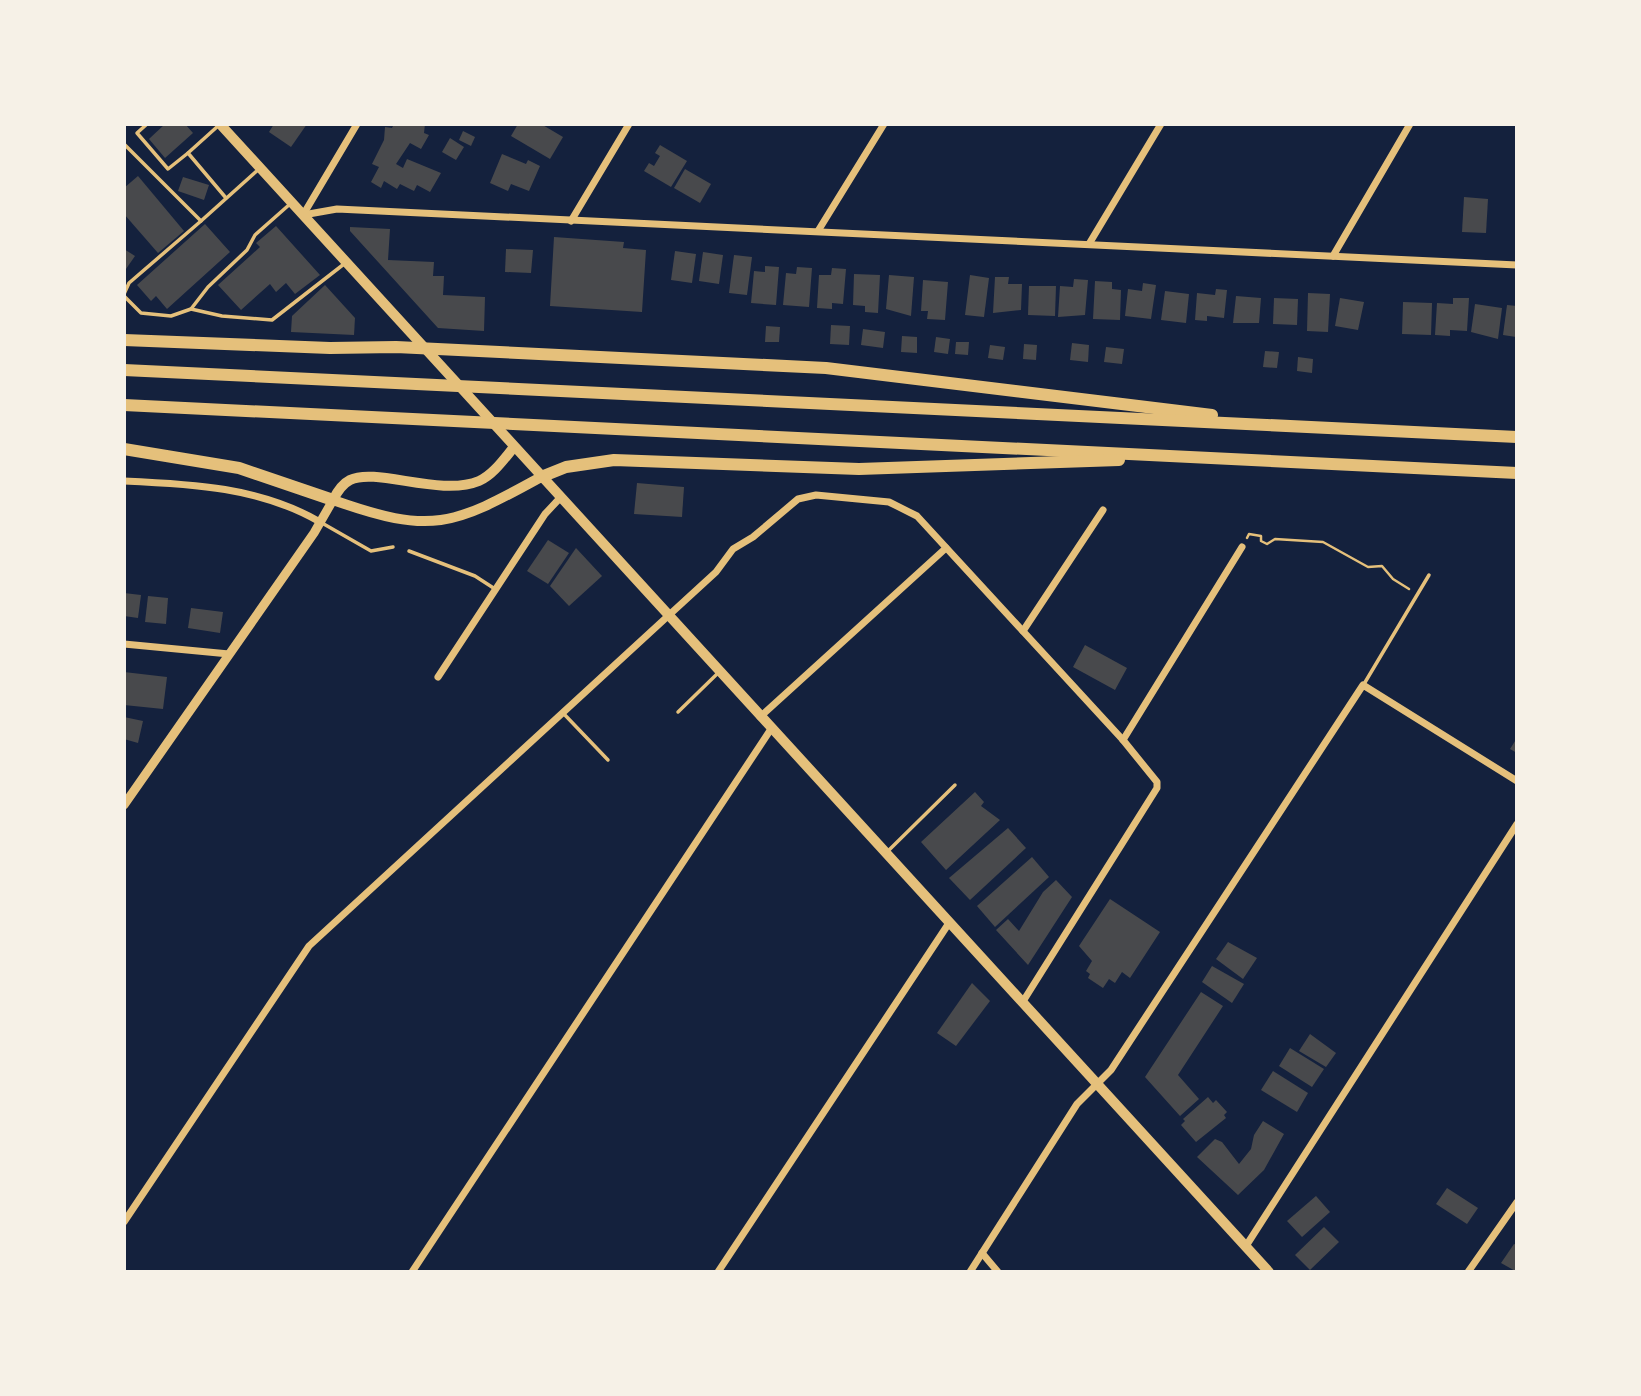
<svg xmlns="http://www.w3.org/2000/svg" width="1641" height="1396" viewBox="0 0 1641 1396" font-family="'DejaVu Sans',sans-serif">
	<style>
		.building { fill: #48494c }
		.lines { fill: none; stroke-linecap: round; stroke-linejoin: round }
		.path { stroke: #e5c07b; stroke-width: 2.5 }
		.service { stroke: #e5c07b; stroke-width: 3.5 }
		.minor { stroke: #e5c07b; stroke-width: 7 }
		.tertiary { stroke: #e5c07b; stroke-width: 9 }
		.primary { stroke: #e5c07b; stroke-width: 10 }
		.motorway { stroke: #e5c07b; stroke-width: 12 }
	</style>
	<rect width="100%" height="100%" fill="#14213d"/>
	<g class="building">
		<polygon points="165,124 185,124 193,133 165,158 149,139"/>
		<polygon points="274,124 307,124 291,147 269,132"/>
		<polygon points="394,124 425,124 424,133 429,135 421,149 410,143 396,164 403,168 407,159 441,173 430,192 417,185 414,191 400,184 397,189 384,181 381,188 371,182 379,167 372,164 384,140 385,127 392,128"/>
		<polygon points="518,124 541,124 563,137 550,159 511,136"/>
		<polygon points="463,131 475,137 471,146 459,140"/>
		<polygon points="450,138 464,147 456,160 442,152"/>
		<polygon points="660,145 687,161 671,187 644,171 649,163 654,166 660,156 655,153"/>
		<polygon points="502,154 526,164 528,160 540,166 529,191 511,184 508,191 490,183"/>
		<polygon points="685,169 711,184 700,203 674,188"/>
		<polygon points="138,176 184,231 158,253 124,214 124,188"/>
		<polygon points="183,177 209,185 204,200 178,191"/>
		<polygon points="1464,197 1488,199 1486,233 1462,232"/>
		<polygon points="205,224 230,252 167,309 156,296 151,301 137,285"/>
		<polygon points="276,226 320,275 295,294 286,283 276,292 270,284 241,310 218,285 260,247 256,243"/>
		<polygon points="350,227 390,229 388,260 434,262 433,276 444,276 443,295 485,297 484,331 438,328 350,231"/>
		<polygon points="554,237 624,242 623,248 646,250 642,312 550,306"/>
		<polygon points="124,249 135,256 126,269 124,268"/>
		<polygon points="506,249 533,250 531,273 505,272"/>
		<polygon points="675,251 696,254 692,283 671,280"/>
		<polygon points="703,252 723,255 719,284 699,281"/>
		<polygon points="734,255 752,257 747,295 729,293"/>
		<polygon points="765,266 779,267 776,305 751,303 754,271 765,272"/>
		<polygon points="797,267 812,268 809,307 783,305 786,273 796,274"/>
		<polygon points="832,268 846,269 843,304 832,303 832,309 817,308 819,275 831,275"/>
		<polygon points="854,274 880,275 878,313 865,312 865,306 853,305"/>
		<polygon points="889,275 914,277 911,316 886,309"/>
		<polygon points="970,275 989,278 984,317 965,315"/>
		<polygon points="995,277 1009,277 1008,284 1022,284 1021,310 993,313"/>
		<polygon points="1074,279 1088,280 1085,315 1058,317 1060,286 1073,287"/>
		<polygon points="923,280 948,282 945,320 927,319 928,311 921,311"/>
		<polygon points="1095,281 1112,282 1112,289 1121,290 1120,320 1093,319"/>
		<polygon points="1143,283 1156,285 1151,319 1125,316 1128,289 1142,291"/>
		<polygon points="325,285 355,318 354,335 291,332 292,316"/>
		<polygon points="1029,286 1056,286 1055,316 1028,315"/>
		<polygon points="1216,289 1227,290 1224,318 1207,316 1207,321 1195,320 1197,293 1215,295"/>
		<polygon points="1165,291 1189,294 1186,323 1161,320"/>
		<polygon points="1308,293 1330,294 1328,332 1307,331"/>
		<polygon points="1236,296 1261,298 1259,323 1233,323"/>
		<polygon points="1274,298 1298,299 1297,325 1273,324"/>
		<polygon points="1340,298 1364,302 1358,330 1335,326"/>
		<polygon points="1453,298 1469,298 1467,331 1450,330 1450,336 1435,335 1437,303 1453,304"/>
		<polygon points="1403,302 1432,303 1431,335 1402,334"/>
		<polygon points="1475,304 1502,308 1498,339 1471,332"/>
		<polygon points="1507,305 1517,306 1516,337 1503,335"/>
		<polygon points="831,325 850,326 849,345 830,344"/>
		<polygon points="766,326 780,327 779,342 765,342"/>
		<polygon points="863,329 885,332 883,348 861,345"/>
		<polygon points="902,336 917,337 917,353 901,352"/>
		<polygon points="936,337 950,339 948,354 934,352"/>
		<polygon points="956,342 969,342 968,355 955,354"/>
		<polygon points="1072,343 1089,345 1088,362 1070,360"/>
		<polygon points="1024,344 1037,345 1036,360 1023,359"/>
		<polygon points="990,345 1005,347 1003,360 988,358"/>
		<polygon points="1106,347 1124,349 1122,364 1104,362"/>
		<polygon points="1265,351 1279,352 1277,368 1263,367"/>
		<polygon points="1298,357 1313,359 1312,373 1297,371"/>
		<polygon points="637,483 684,487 682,517 634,514"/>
		<polygon points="548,540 569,553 548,584 527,571"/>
		<polygon points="576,548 602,576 569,606 550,586"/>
		<polygon points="124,593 141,595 138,618 124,616"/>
		<polygon points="148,596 168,598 166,624 145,622"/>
		<polygon points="191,608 223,612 220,633 188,628"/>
		<polygon points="1085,645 1127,668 1115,690 1073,667"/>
		<polygon points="124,672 167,677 163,709 124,705"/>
		<polygon points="124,717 143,721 138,743 124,739"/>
		<polygon points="1517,738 1517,753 1510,749"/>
		<polygon points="975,792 984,802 981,806 1000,820 946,870 921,842"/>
		<polygon points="1008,828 1026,848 970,900 949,878"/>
		<polygon points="1032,857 1049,877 995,927 977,906"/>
		<polygon points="1056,880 1072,897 1028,965 996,930 1008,919 1019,931 1043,892"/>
		<polygon points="1110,899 1160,932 1130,978 1122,972 1115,983 1109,979 1103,988 1088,978 1090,974 1086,971 1092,961 1079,946"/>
		<polygon points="1228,942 1257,958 1243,979 1216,959"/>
		<polygon points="1212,966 1244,984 1232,1003 1202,982"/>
		<polygon points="972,983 990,1001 956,1046 937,1033"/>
		<polygon points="1201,992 1223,1006 1178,1075 1199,1099 1180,1116 1145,1077"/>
		<polygon points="1310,1034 1336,1053 1326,1067 1299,1051"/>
		<polygon points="1290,1048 1324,1069 1312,1087 1279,1066"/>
		<polygon points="1273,1071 1308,1093 1297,1112 1261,1090"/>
		<polygon points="1208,1097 1213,1103 1216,1100 1227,1112 1224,1115 1226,1118 1196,1142 1181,1125 1185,1121 1183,1119"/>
		<polygon points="1263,1121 1284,1134 1264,1170 1238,1195 1197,1157 1215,1139 1222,1142 1239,1164 1251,1149 1254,1135"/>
		<polygon points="1447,1188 1478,1208 1467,1224 1436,1204"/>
		<polygon points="1316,1196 1330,1212 1302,1237 1287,1221"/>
		<polygon points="1324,1227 1339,1242 1310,1270 1295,1255"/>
		<polygon points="1514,1244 1517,1245 1517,1272 1501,1263"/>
	</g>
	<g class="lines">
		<polyline class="path" points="1247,538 1249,534 1261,536 1261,541 1267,544 1275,539 1323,542 1368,567 1382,566 1393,579 1409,589"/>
		<g class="service">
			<polyline points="147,124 137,133 168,169 188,153"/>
			<polyline points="218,126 188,153 226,198"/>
			<polyline points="124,144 201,221 259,169"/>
			<polyline points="290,204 255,235 247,250 208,287 191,309 222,316 272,320 344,264"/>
			<polyline points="124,294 129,283 201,221"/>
			<polyline points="124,296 141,313 171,316 191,309"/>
			<polyline points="322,523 371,551 393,547"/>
			<polyline points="409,551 475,576 495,589"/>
			<polyline points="1364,684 1429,575"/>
			<polyline points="678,712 717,674"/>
			<polyline points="563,713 608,760"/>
			<polyline points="887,852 955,785"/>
		</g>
		<g class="minor">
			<polyline points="303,215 337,209 1517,265"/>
			<polyline points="303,215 357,124"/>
			<polyline points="571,221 629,124"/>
			<polyline points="818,231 884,124"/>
			<polyline points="1089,244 1161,124"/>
			<polyline points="1333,256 1410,124"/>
			<path d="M124,481C192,484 260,487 320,522"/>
			<polyline points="1023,631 1103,510"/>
			<polyline points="124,644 229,654"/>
			<polyline points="438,677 545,514 560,498"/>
			<polyline points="760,717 946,548"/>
			<polyline points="1123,740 1242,547"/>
			<polyline points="124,1222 309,946 668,616 716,572 733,549 753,537 798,499 816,495 889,502 917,516 1123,740 1157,782 1157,788 1022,1003"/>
			<polyline points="1246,1246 1517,824"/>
			<polyline points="982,1253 998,1272"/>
			<polyline points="412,1272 771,729"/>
			<polyline points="718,1272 949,923"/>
			<polyline points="970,1272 1077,1104 1111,1070 1363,685 1517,781"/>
			<polyline points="1468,1272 1517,1202"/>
		</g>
		<polyline class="tertiary" points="124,805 314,533 333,500"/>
		<g class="primary">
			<polyline points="220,124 1269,1272"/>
			<path d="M514,447C504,459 493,475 479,481C440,497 376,467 350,480C342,484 337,492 333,500C432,535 452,526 541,477"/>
		</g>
		<g class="motorway">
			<polyline points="124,340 330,348 396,347 826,368 1212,415"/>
			<polyline points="124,370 1517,437"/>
			<polyline points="124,405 1517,473"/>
			<polyline points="124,449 239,468 333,500"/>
			<polyline points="541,477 566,467 614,460 859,469 1119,460"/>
		</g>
	</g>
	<rect width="1641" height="1396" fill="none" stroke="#f6f1e7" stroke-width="252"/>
</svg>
